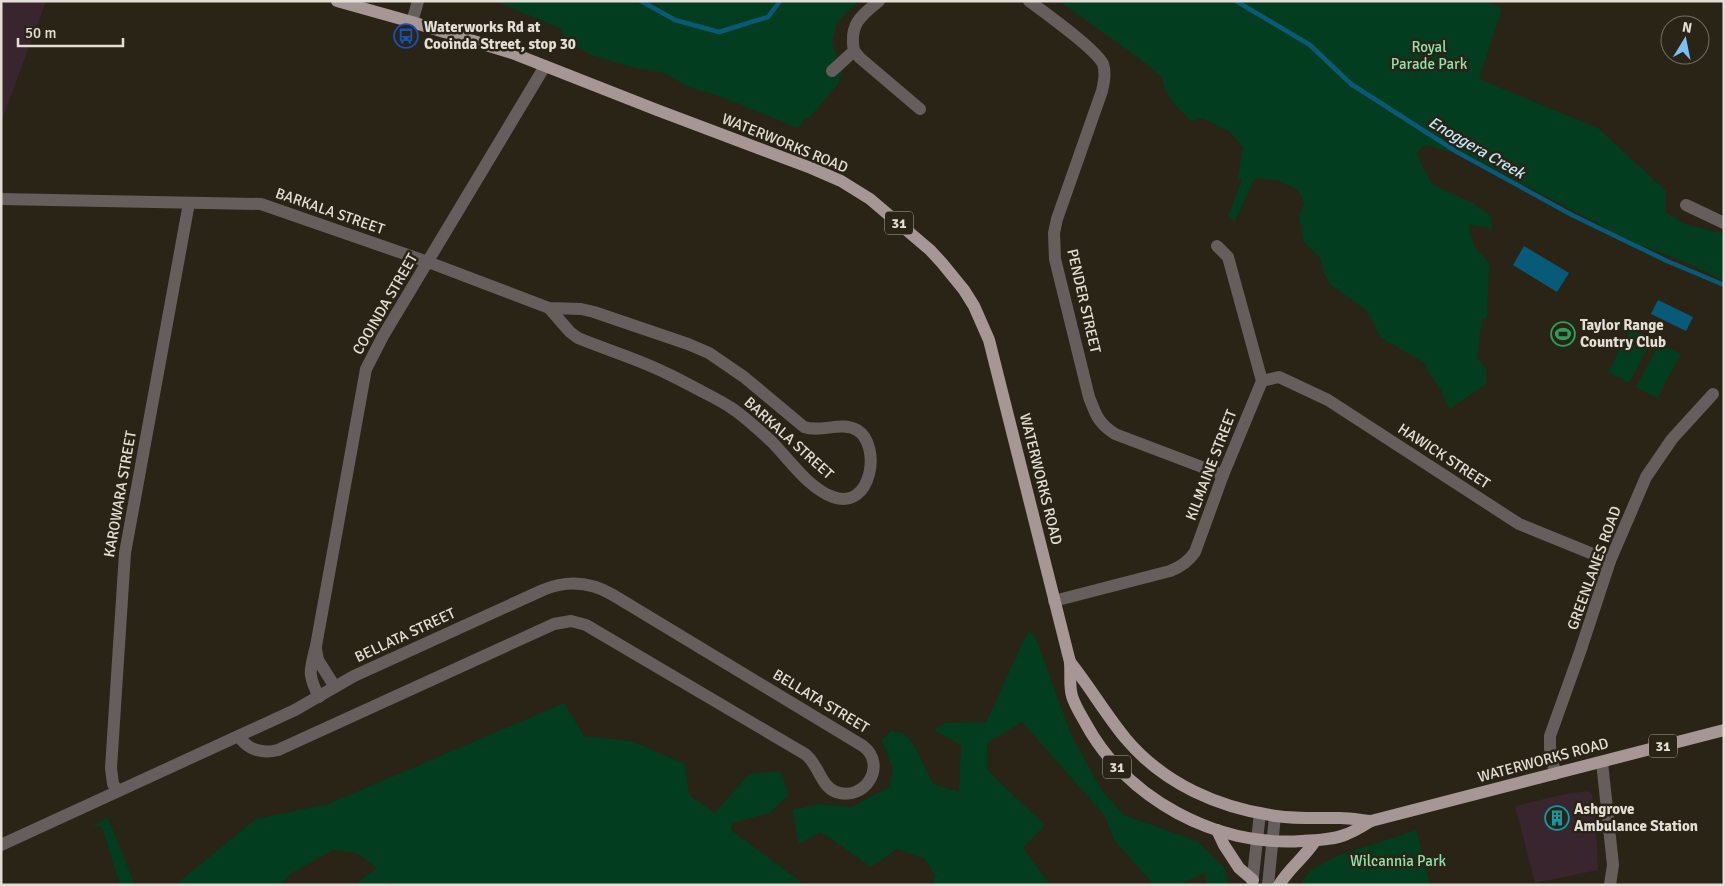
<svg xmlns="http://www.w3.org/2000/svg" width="1725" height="886" viewBox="0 0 1725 886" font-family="Signika,sans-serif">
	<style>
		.commercial { fill: #38252d }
		.green { fill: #023d1f }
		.water { fill: #075b78 }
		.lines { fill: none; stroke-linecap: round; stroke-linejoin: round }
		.stream { stroke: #075b78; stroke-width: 4.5 }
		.minor { stroke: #665d5d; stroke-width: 12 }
		.major { stroke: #a79696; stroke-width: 12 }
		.labels { text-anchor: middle; stroke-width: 5; stroke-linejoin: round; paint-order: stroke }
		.shield { fill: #292416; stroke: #aba79d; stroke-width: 1 }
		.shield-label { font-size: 14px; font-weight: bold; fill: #e3dfd7 }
		.poi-label { font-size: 15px; font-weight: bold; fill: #e3dfd7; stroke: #292416; text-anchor: start }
		.park-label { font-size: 15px; fill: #8fe4ab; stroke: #292416 }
		.street-label { font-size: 15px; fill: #e3dfd7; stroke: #292416 }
		.water-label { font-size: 16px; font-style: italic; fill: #c2e7f9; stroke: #292416 }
	</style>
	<rect width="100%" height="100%" fill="#292416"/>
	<g class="commercial">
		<polygon points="1,1 46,1 1,123"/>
		<polygon points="1588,791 1592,794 1597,844 1598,870 1535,883 1515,806 1565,794"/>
	</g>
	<g class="green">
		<polygon points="495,1 859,1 837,22 832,44 843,69 838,84 809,118 805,118 798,128 722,97 689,87 662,72 639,69 591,55 564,39 562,29"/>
		<polygon points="1059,1 1488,1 1502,9 1479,79 1598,128 1666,191 1666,213 1685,224 1724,234 1724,281 1697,267 1633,242 1475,159 1426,145 1417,152 1421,164 1432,184 1473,203 1491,216 1492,229 1469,224 1474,246 1489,263 1487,318 1482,320 1477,358 1486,369 1486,384 1450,409 1446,403 1440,388 1430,375 1423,362 1381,338 1367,311 1331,285 1324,274 1320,258 1304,242 1299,215 1304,204 1298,190 1280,181 1255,178 1235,221 1228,216 1242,179 1237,179 1243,148 1230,132 1203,118 1191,121 1175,105 1165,90 1162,78 1144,62"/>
		<polygon points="1631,328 1652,340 1629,383 1608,372"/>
		<polygon points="1660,343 1681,354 1657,398 1636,387"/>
		<polygon points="1028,631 1035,636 1072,737 1103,792 1124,815 1197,841 1225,868 1228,885 1207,885 1205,873 1178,885 1154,885 1114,840 1105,816 1022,722 987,743 987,770 1045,825 1023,848 1050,885 932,885 935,876 925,859 897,849 871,867 821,832 799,844 792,810 818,804 851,807 889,787 893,770 882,740 891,731 903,733 913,743 933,784 959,792 961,745 934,730 945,723 986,722"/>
		<polygon points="564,703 584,736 631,741 685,764 689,795 715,813 749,774 780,771 789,795 770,813 733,823 731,830 805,885 392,885 393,881 385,885 355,885 377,868 357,853 333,850 290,874 281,885 175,885 256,819 328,804"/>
		<polygon points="108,818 135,885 120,885 103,830 100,826 92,826"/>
		<polygon points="1416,830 1430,885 1305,885 1301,883 1311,870 1337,856"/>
	</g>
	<g class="water">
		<polygon points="1524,246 1569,273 1557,292 1513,265"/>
		<polygon points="1658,300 1693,317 1686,331 1651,314"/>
	</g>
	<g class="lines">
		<g class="stream">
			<polyline points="641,1 675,20 719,32 768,17 780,1"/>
			<polyline points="1236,1 1310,45 1351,84 1457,152 1572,215 1667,261 1724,285"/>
		</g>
		<g class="minor">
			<path d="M1029,1C1045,13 1096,49 1103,64C1106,73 1104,82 1102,91L1057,219L1054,233L1055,259L1089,397C1096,415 1098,423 1115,434L1223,475"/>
			<polyline points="412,22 418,1"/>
			<polyline points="854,51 860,58 920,109"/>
			<path d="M832,71L854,51C849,25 860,16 879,1"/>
			<path d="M1,199L261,204L428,262L549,308L581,309L594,312L688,344L709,353L744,377L804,427C821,433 841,421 857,430C882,445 872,511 833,497C808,488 789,459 771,441C760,431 748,420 736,411C726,404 715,398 703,392C691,386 679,379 666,373C638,359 607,350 578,338L570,332L549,308"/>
			<polyline points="1686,205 1724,223"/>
			<polyline points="1262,381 1279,377 1328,400 1519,524 1610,561"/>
			<path d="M1054,601L1170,571C1181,567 1188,562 1195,552L1223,475L1262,381L1228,257L1217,246"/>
			<polyline points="316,649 318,660 335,687"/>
			<path d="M319,697C307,674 310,670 316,646L366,369L383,336L545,66"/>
			<polyline points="1602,762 1613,865 1610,885"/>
			<polyline points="1555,774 1550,748 1550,736 1580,652 1610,561 1646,477 1672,439 1713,394"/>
			<polyline points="118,791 113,784 111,768 125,553 189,203"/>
			<path d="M1,845L295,710L354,676L543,590C567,580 591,582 613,595L863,746C888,765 865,802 836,792C821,787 818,763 805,754L586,625L571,621L554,624L278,750C263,754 247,750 239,736"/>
			<polyline points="1252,885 1260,813"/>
			<polyline points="1268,885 1275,816"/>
		</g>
		<g class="major">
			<path d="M337,1L412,22L512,53L657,110L811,168L841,181L870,199L930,250L942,263L964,290L974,306L989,340L1070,662C1071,673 1069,686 1072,696C1075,706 1081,715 1086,724C1127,799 1216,847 1302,841C1317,840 1334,840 1347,834C1355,831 1363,826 1371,821L1724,730"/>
			<path d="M1070,662C1090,687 1106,715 1126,739C1164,784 1219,808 1276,816C1297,819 1319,818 1340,818C1350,818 1361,820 1371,821"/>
			<polyline points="1217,830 1224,845 1239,868 1253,880"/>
			<path d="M1279,885C1289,868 1305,857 1315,841"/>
		</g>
	</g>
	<defs>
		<g id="bus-ring" transform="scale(1.25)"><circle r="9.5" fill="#292416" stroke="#1a4fb4" stroke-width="1.5"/><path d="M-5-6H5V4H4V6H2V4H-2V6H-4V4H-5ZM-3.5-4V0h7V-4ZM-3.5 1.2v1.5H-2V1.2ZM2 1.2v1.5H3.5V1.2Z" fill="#1a4fb4"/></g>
		<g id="stadium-ring" transform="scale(1.25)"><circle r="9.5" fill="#292416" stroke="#2e9e5b" stroke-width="1.5"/><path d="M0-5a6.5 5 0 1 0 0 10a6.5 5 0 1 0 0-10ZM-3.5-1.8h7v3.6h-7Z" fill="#2e9e5b"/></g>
		<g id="building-ring" transform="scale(1.25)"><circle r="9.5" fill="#292416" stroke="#0f9aa8" stroke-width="1.5"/><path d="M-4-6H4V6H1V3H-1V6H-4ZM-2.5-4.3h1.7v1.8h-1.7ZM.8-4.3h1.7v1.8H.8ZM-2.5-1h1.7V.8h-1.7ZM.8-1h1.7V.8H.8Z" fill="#0f9aa8"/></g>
	</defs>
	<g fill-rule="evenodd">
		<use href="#bus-ring" x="406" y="36"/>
		<use href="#stadium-ring" x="1563" y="334"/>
		<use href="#building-ring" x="1557" y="818"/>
	</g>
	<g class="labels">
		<g class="shield">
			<rect x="885" y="211.5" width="28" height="23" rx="4"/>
			<rect x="1649" y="734.5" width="28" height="23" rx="4"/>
			<rect x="1103" y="755.5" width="28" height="23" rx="4"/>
		</g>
		<g class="shield-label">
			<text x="899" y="228">31</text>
			<text x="1663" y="751">31</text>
			<text x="1117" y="772">31</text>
		</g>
		<g class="poi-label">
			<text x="424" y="32">Waterworks Rd at<tspan x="424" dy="17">Cooinda Street, stop 30</tspan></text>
			<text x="1580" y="330">Taylor Range<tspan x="1580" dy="17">Country Club</tspan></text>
			<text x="1574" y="814">Ashgrove<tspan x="1574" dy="17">Ambulance Station</tspan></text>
		</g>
		<g class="park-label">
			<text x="1429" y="52">Royal<tspan x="1429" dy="17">Parade Park</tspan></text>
			<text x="1398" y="866">Wilcannia Park</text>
		</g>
		<g class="street-label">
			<text transform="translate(785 143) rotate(22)" y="5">WATERWORKS ROAD</text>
			<text transform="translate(330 211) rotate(19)" y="5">BARKALA STREET</text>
			<text transform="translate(1084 301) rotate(77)" y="5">PENDER STREET</text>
			<text transform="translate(385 304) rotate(-60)" y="5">COOINDA STREET</text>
			<text transform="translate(789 438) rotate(42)" y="5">BARKALA STREET</text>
			<text transform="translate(1444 456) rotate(33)" y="5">HAWICK STREET</text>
			<text transform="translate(1211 465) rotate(-69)" y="5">KILMAINE STREET</text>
			<text transform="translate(1041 479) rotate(76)" y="5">WATERWORKS ROAD</text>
			<text transform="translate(120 494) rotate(-80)" y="5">KAROWARA STREET</text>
			<text transform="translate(1594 568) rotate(-70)" y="5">GREENLANES ROAD</text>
			<text transform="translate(405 635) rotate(-25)" y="5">BELLATA STREET</text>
			<text transform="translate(821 701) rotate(31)" y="5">BELLATA STREET</text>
			<text transform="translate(1543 760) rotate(-15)" y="5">WATERWORKS ROAD</text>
		</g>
		<g class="water-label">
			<text transform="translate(1477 147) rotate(30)" y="6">Enoggera Creek</text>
		</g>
	</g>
	<rect width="1725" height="886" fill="none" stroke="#e3dfd7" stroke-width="5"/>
	<g transform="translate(1685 40) rotate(10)"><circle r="24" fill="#292416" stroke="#736f63"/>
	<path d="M0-4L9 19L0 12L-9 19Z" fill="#7dbef9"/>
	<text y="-8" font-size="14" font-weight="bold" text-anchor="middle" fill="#e3dfd7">N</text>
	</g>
	<path d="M18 38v8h105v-8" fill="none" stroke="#e3dfd7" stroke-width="2.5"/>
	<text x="25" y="38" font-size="15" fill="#e3dfd7" stroke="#292416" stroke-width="4" paint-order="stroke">50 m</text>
</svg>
